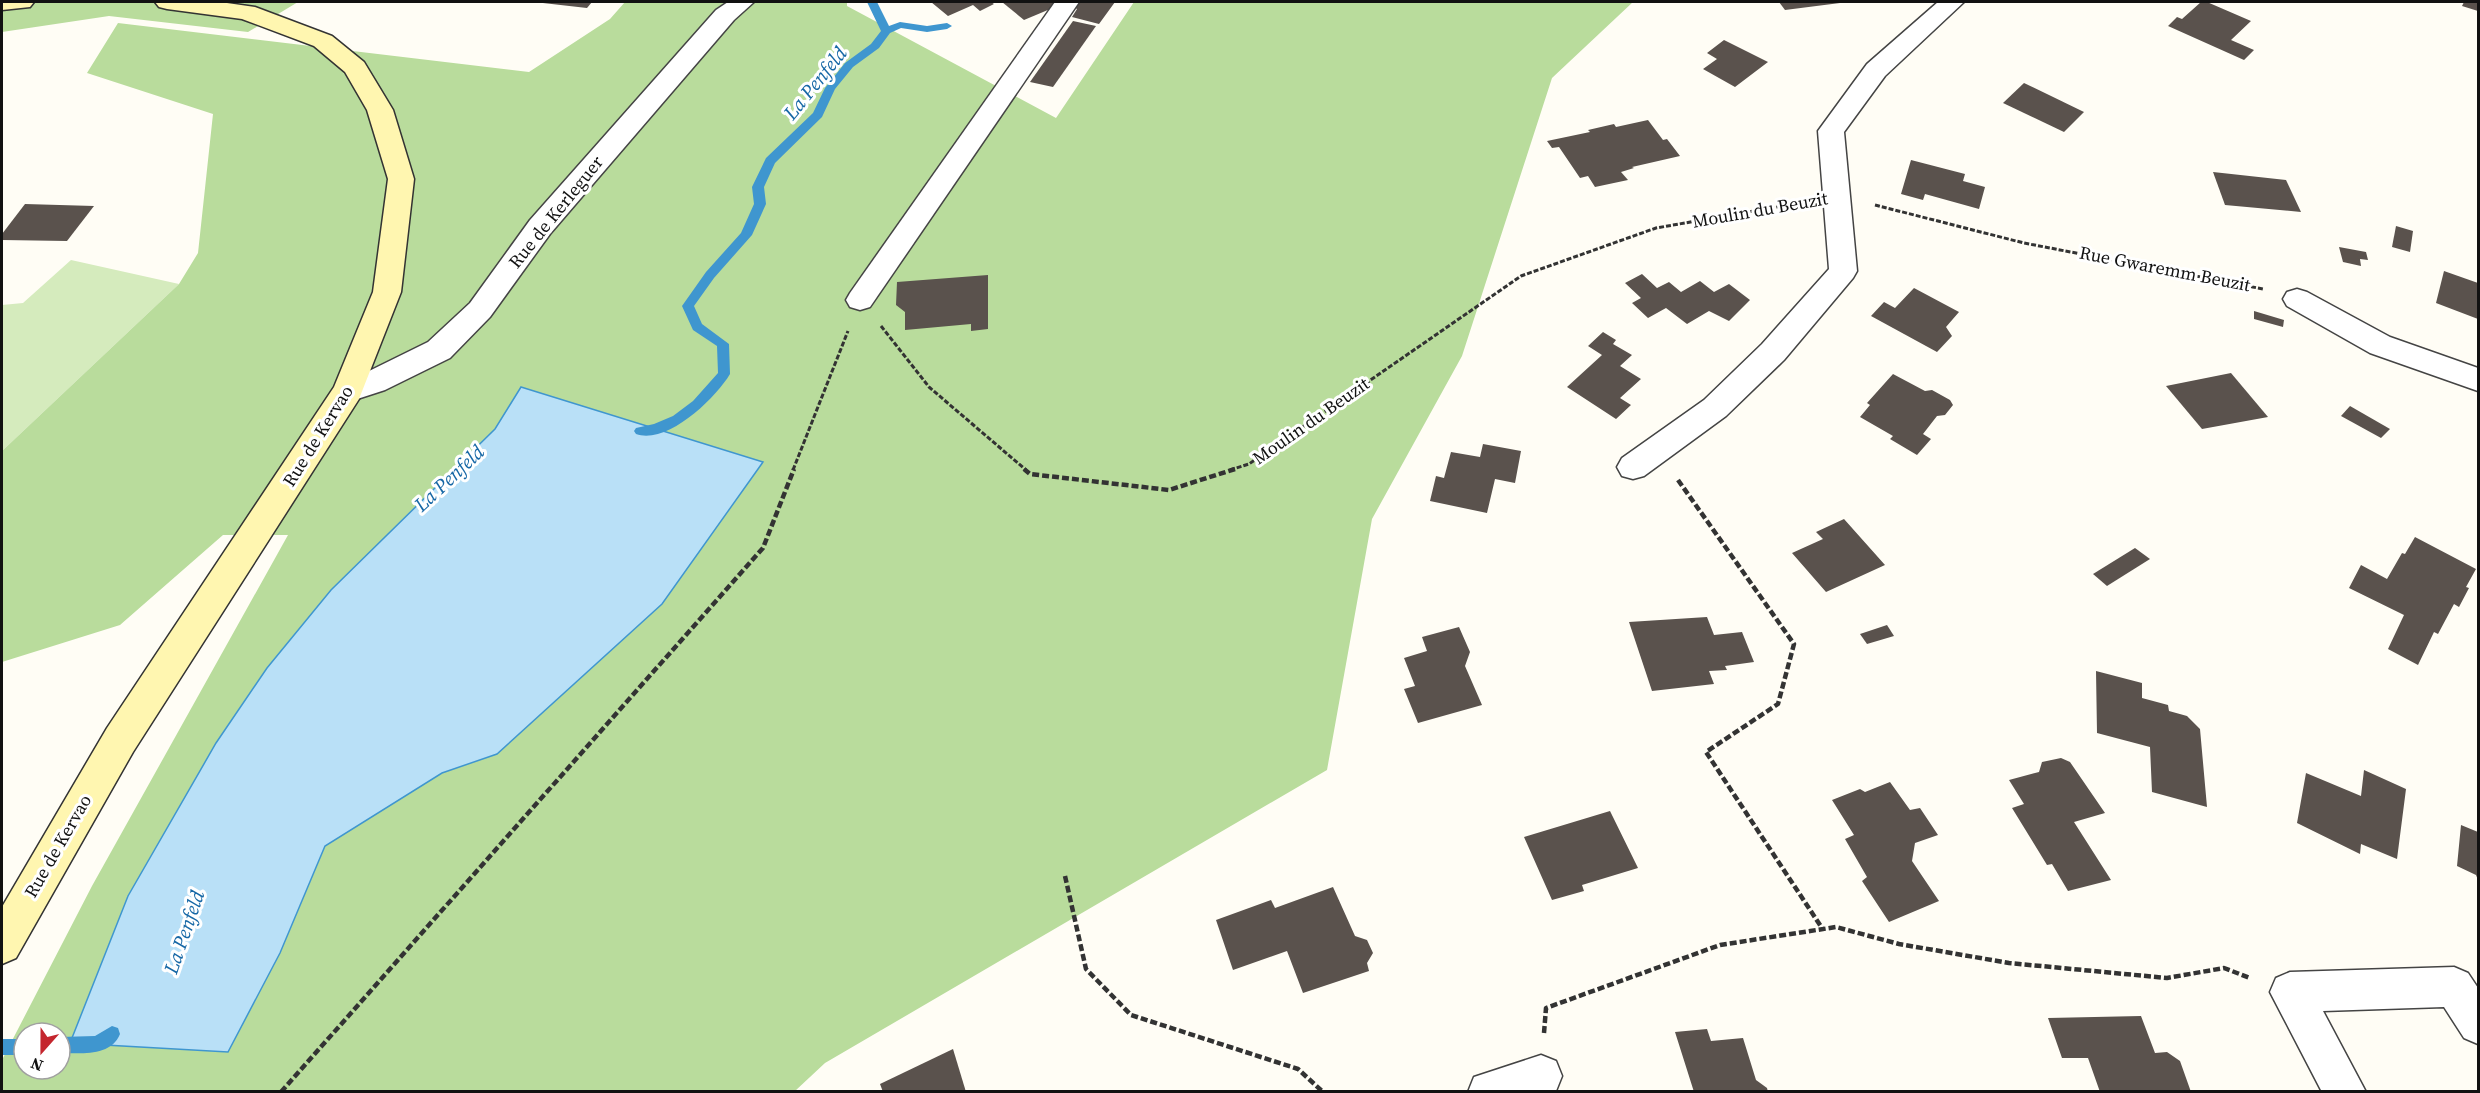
<svg xmlns="http://www.w3.org/2000/svg" width="2480" height="1093" viewBox="0 0 2480 1093" font-family="'Source Serif 4',serif">
	<style>
		.green { fill: #d5ebbd }
		.forest { fill: #b9dc9c; fill-rule: evenodd }
		.water { fill: #b9e0f7; stroke: #3f96cf; stroke-width: 1.5 }
		.lines { fill: none; stroke-linecap: round; stroke-linejoin: round }
		.stream { fill: #3f96cf; fill-rule: evenodd }
		.building { fill: #5a524d }
		.minor-casing { stroke: #444; stroke-width: 3 }
		.secondary-casing { stroke: #333; stroke-width: 3 }
		.path-far1 { stroke: #333; stroke-width: 3; stroke-dasharray: 5 2; stroke-linecap: butt }
		.path { stroke: #333; stroke-width: 4.5; stroke-dasharray: 7 3; stroke-linecap: butt }
		.minor { fill: #fff; fill-rule: evenodd }
		.secondary { fill: #fff6b0; fill-rule: evenodd }
		.labels { text-anchor: middle; stroke-width: 6; stroke-linejoin: round; paint-order: stroke }
		.street-label { font-size: 18px; fill: #111; stroke: #fff }
		.water-label { font-size: 20px; font-style: italic; fill: #1768a6; stroke: #fff }
	</style>
	<rect width="100%" height="100%" fill="#fffdf5"/>
	<polygon class="green" points="71,260 179,284 2,451 2,305 23,303"/>
	<g class="forest">
		<polygon points="2,2 298,2 248,32 109,16 2,32"/>
		<path d="M625,2H847V6L1056,118L1134,2H1633L1552,78L1462,356L1372,519L1327,770L825,1063L795,1091L2,1092V1060L92,886L288,535H223L120,625L2,662V451L179,284L198,253L213,114L87,73L118,23L529,72L610,19ZM521,387L763,462L662,604L497,754L442,773L325,846L280,953L228,1052L70,1043L128,896L216,743L267,668L331,590L495,429ZM24,1033H60V1069H24Z"/>
	</g>
	<polygon class="water" points="521,387 763,462 662,604 497,754 442,773 325,846 280,953 228,1052 70,1043 128,896 216,743 267,668 331,590 495,429"/>
	<g class="lines">
		<g class="stream">
			<path d="M867,2H877L889,26L900,22L927,26L947,23L952,26L947,29L927,32L901,28L890,33L879,48L853,67L835,89L822,117L775,163L764,187L766,204L752,235L714,278L694,306L702,324L729,344L730,374C715,399 667,445 636,434L634,431L636,428L654,424L673,416L693,401L718,373L717,346L693,330L682,306L706,272L741,233L754,204L752,187L766,158L813,113L825,88L845,63L871,44L881,31Z"/>
			<path d="M112,1026L118,1028L120,1034C111,1057 80,1053 60,1053V1037L95,1036Z"/>
			<rect x="2" y="1039" width="22" height="16"/>
		</g>
	</g>
	<g class="building">
		<polygon points="534,2 592,2 587,8"/>
		<polygon points="931,2 991,2 994,4 980,11 973,5 948,16"/>
		<polygon points="1002,2 1057,2 1055,7 1024,20"/>
		<polygon points="1078,2 1115,2 1099,24 1072,17 1077,9 1074,7"/>
		<polygon points="1779,2 1840,2 1840,3 1785,10"/>
		<polygon points="2201,2 2207,2 2251,21 2231,40 2254,50 2244,60 2168,26 2177,17 2182,19"/>
		<polygon points="2464,2 2478,2 2478,11 2462,6"/>
		<polygon points="1073,21 1096,26 1053,87 1030,82"/>
		<polygon points="1724,40 1768,62 1735,87 1703,69 1717,59 1707,53"/>
		<polygon points="2024,83 2084,112 2064,132 2003,103"/>
		<polygon points="1648,120 1663,140 1667,139 1680,156 1632,167 1634,168 1621,172 1628,180 1595,187 1588,176 1580,178 1559,147 1552,148 1547,141 1590,132 1588,130 1614,124 1616,127"/>
		<polygon points="1911,160 1965,174 1963,181 1985,187 1979,209 1925,194 1923,200 1901,194"/>
		<polygon points="2213,172 2286,180 2301,212 2225,205"/>
		<polygon points="25,204 94,206 67,241 2,240 2,234"/>
		<polygon points="2396,226 2413,231 2410,252 2392,247"/>
		<polygon points="2339,247 2366,252 2368,260 2360,259 2361,266 2343,262"/>
		<polygon points="2444,271 2478,283 2478,319 2436,303"/>
		<polygon points="1642,274 1657,288 1669,282 1681,292 1700,281 1714,292 1729,284 1750,300 1729,321 1709,311 1687,324 1666,308 1648,318 1632,303 1641,298 1625,283"/>
		<polygon points="988,275 988,329 971,331 971,324 905,330 905,312 896,305 897,282"/>
		<polygon points="1914,288 1959,312 1946,327 1952,336 1937,352 1871,316 1884,302 1895,308"/>
		<polygon points="2254,311 2284,320 2283,327 2254,319"/>
		<polygon points="1603,332 1616,340 1613,344 1632,355 1620,366 1641,379 1620,398 1631,405 1616,419 1567,387 1602,355 1588,346"/>
		<polygon points="2231,373 2268,417 2202,429 2166,386"/>
		<polygon points="1893,374 1925,391 1932,390 1950,400 1953,405 1945,415 1937,416 1923,434 1931,439 1917,455 1890,439 1893,436 1860,417 1870,405 1867,403"/>
		<polygon points="2350,406 2390,429 2381,438 2341,416"/>
		<polygon points="1483,444 1521,451 1515,483 1495,479 1487,513 1430,501 1436,476 1444,478 1451,452 1480,457"/>
		<polygon points="1844,519 1885,565 1826,592 1792,553 1823,539 1816,532"/>
		<polygon points="2415,537 2476,569 2466,587 2469,588 2459,607 2454,604 2438,634 2434,632 2418,665 2388,649 2404,615 2349,588 2361,565 2387,579 2402,553 2405,554"/>
		<polygon points="2135,548 2150,559 2107,586 2093,574"/>
		<polygon points="1707,617 1714,635 1742,632 1754,662 1725,666 1727,670 1709,671 1714,684 1652,691 1629,622"/>
		<polygon points="1887,625 1894,636 1867,644 1860,634"/>
		<polygon points="1459,627 1470,652 1465,666 1482,705 1418,723 1404,689 1415,686 1404,658 1427,651 1422,637"/>
		<polygon points="2096,671 2142,683 2142,698 2168,705 2169,711 2187,716 2200,729 2207,807 2152,792 2150,747 2097,733"/>
		<polygon points="2061,758 2070,762 2105,813 2074,822 2111,880 2068,891 2052,864 2047,865 2012,808 2024,804 2009,780 2039,772 2042,762"/>
		<polygon points="2364,770 2406,789 2397,859 2361,844 2360,854 2297,823 2306,773 2361,796"/>
		<polygon points="1890,782 1910,810 1920,808 1938,835 1915,843 1912,861 1939,901 1889,922 1862,881 1867,877 1845,839 1854,835 1832,800 1860,789 1865,792"/>
		<polygon points="1610,811 1638,868 1582,885 1584,891 1552,900 1524,837"/>
		<polygon points="2461,825 2478,832 2478,880 2476,875 2457,866"/>
		<polygon points="1333,887 1355,936 1367,940 1373,953 1367,963 1369,971 1303,993 1287,951 1233,970 1216,920 1271,900 1275,908"/>
		<polygon points="2141,1016 2155,1053 2167,1052 2180,1061 2191,1092 2100,1092 2088,1058 2062,1058 2048,1018"/>
		<polygon points="1707,1029 1711,1041 1743,1038 1756,1080 1767,1088 1768,1092 1694,1092 1675,1032"/>
		<polygon points="953,1049 966,1092 883,1092 880,1084"/>
	</g>
	<g class="lines">
		<g class="minor-casing">
			<g id="minor">
				<polygon points="728,2 754,2 734,20 550,234 490,317 450,358 385,390 348,402 337,399 333,391 337,383 363,374 428,342 470,303 530,220 716,10"/>
				<polygon points="1055,2 1079,2 870,307 860,310 850,307 846,300 850,293"/>
				<polygon points="1938,2 1964,2 1885,76 1844,132 1857,271 1853,278 1784,360 1726,416 1644,476 1633,479 1622,476 1617,467 1622,458 1704,400 1762,344 1829,269 1818,131 1867,64"/>
				<polygon points="2297,289 2307,292 2390,337 2478,368 2478,391 2370,353 2287,306 2283,299 2287,292"/>
				<polygon points="2454,967 2468,973 2478,988 2478,1044 2464,1038 2444,1007 2323,1011 2366,1092 2322,1092 2270,992 2276,978 2290,972"/>
				<polygon points="1541,1055 1556,1061 1562,1076 1556,1091 1468,1092 1474,1077"/>
			</g>
		</g>
		<g class="secondary-casing">
			<g id="secondary">
				<polygon points="2,2 34,2 30,7 2,10"/>
				<polygon points="155,2 220,2 255,7 332,36 364,62 393,110 414,179 401,292 359,399 133,752 16,958 2,964 2,907 107,728 334,387 373,292 388,179 367,110 345,72 314,46 242,19 167,9 159,7"/>
			</g>
		</g>
		<g class="path-far1">
			<polyline points="1875,205 2024,243 2263,289"/>
			<polyline points="881,326 929,387 1026,470"/>
			<polyline points="793,470 848,331"/>
			<polyline points="1230,470 1249,464 1521,276 1656,228 1800,203"/>
		</g>
		<g class="path">
			<polyline points="1024,469 1030,474 1169,490 1235,469"/>
			<polyline points="1678,480 1794,644 1778,704 1706,752 1822,928"/>
			<polyline points="1065,876 1086,969 1131,1015 1298,1069 1323,1092"/>
			<polyline points="1544,1033 1546,1008 1720,945 1836,927 1899,944 2009,963 2167,978 2224,968 2250,978"/>
			<polyline points="281,1092 763,548 794,469"/>
		</g>
		<use href="#minor" class="minor"/>
		<use href="#secondary" class="secondary"/>
	</g>
	<g class="labels">
		<g class="street-label">
			<text transform="translate(1760 210) rotate(-10)" y="6">Moulin du Beuzit</text>
			<text transform="translate(556 212) rotate(-51)" y="6">Rue de Kerleguer</text>
			<text transform="translate(2165 269) rotate(11)" y="6">Rue Gwaremm Beuzit</text>
			<text transform="translate(1311 421) rotate(-35)" y="6">Moulin du Beuzit</text>
			<text transform="translate(318 436) rotate(-58)" y="6">Rue de Kervao</text>
			<text transform="translate(58 846) rotate(-60)" y="6">Rue de Kervao</text>
		</g>
		<g class="water-label">
			<text transform="translate(815 83) rotate(-51)" y="7">La Penfeld</text>
			<text transform="translate(449 478) rotate(-43)" y="7">La Penfeld</text>
			<text transform="translate(184 932) rotate(-71)" y="7">La Penfeld</text>
		</g>
	</g>
	<rect width="2480" height="1093" fill="none" stroke="#111111" stroke-width="6"/>
	<g transform="translate(42 1051) rotate(201)"><circle r="28" fill="#ffffff" stroke="#a0a0a0" stroke-width="1.5"/>
	<path d="M0-4.5L10 22L0 15L-10 22Z" fill="#c4262e"/>
	<text y="-9" font-size="16" font-weight="bold" text-anchor="middle" fill="#111111">N</text>
	</g>
</svg>
